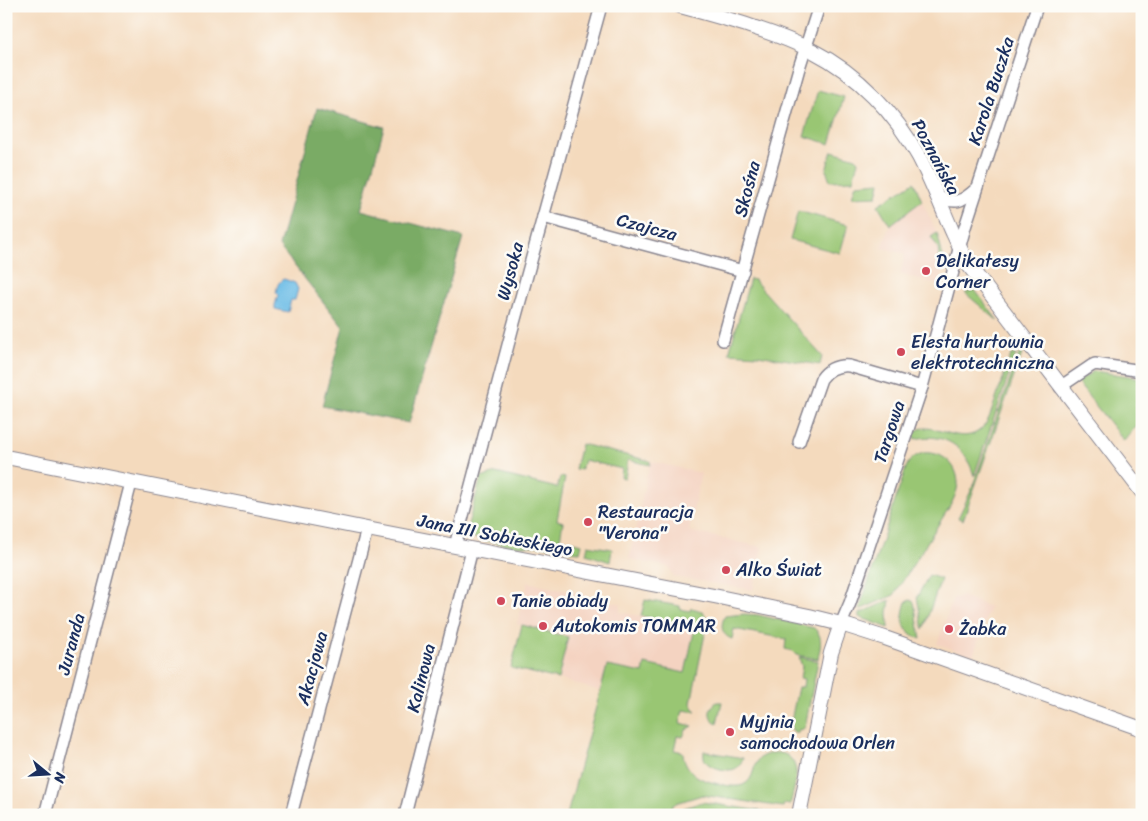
<svg xmlns="http://www.w3.org/2000/svg" width="1148" height="821" viewBox="0 0 1148 821" font-family="Sriracha,sans-serif">
	<style>
		.built { fill: #f4d3c1 }
		.green { fill: #99c673; stroke: #5a7a68 }
		.forest { fill: #7aab65; stroke: #4a6d62 }
		.water { fill: #6abce6; stroke: #4276a2 }
		.lines { fill: none; stroke-linecap: round; stroke-linejoin: round }
		.minor-casing { stroke: #88848e; stroke-width: 14 }
		.tertiary-casing { stroke: #88848e; stroke-width: 16 }
		.minor { stroke: #fff; stroke-width: 11 }
		.tertiary { stroke: #fff; stroke-width: 14 }
		.poi-dot { fill: #d1495b; stroke: #fdfcf7; stroke-width: 2 }
		.labels { text-anchor: middle; stroke-width: 5; stroke-linejoin: round; paint-order: stroke }
		.street-label { font-size: 18px; fill: #1b2f5e; stroke: #fdfcf7 }
		.poi-label { font-size: 18px; fill: #1b2f5e; stroke: #fdfcf7; text-anchor: start }
	</style>
	<rect width="100%" height="100%" fill="#fdfcf7"/>
	<filter id="ink" filterUnits="userSpaceOnUse"><feTurbulence type="fractalNoise" baseFrequency=".02" numOctaves="2"/><feDisplacementMap in="SourceGraphic" scale="10" xChannelSelector="R" yChannelSelector="G"/><feConvolveMatrix kernelMatrix="1 2 1 2 8 2 1 2 1" color-interpolation-filters="sRGB"/></filter>
	<filter id="wash" filterUnits="userSpaceOnUse"><feTurbulence type="fractalNoise" baseFrequency=".0096" numOctaves="4" result="noise"/><feDisplacementMap in="SourceGraphic" scale="20" xChannelSelector="R" yChannelSelector="G"/><feGaussianBlur stdDeviation="1.12" result="paint"/><feColorMatrix in="noise" values="0 0 0 0 0 0 0 0 0 0 0 0 0 0 0 0 0 1.4 0 .05"/><feComposite in="paint" operator="in"/></filter>
	<g filter="url(#wash)">
		<rect width="100%" height="100%" fill="#f4dabd"/>
		<g class="built">
			<polygon points="922,201 937,233 931,238 938,248 940,265 945,265 939,285 900,274 905,254 882,248 890,225"/>
			<polygon points="650,461 701,473 689,531 762,547 753,590 675,577 673,575 669,567 629,559"/>
			<polygon points="528,582 621,604 620,612 695,627 685,673 645,664 643,673 607,666 600,691 558,679 567,637 517,624"/>
			<polygon points="962,596 990,607 973,656 937,644 953,598"/>
		</g>
		<g class="green">
			<polygon points="818,90 844,97 830,144 804,136"/>
			<polygon points="832,151 856,158 858,162 853,180 830,181 826,170"/>
			<polygon points="880,182 877,196 852,197 856,184"/>
			<polygon points="914,182 922,201 890,225 878,205"/>
			<polygon points="798,211 848,225 840,253 790,240"/>
			<polygon points="937,233 945,265 940,266 938,248 931,237"/>
			<polygon points="750,279 754,280 822,356 820,365 758,355 729,353"/>
			<polygon points="975,290 998,321 965,293"/>
			<path d="M1016,354L974,476C966,447 945,432 915,439L913,435C925,413 962,452 983,427C990,420 992,408 996,399C1001,384 1006,370 1011,355Z"/>
			<polygon points="1019,354 1022,354 963,520 958,518 971,491"/>
			<polygon points="1094,371 1142,378 1142,419 1124,441 1077,382"/>
			<polygon points="581,444 650,461 650,465 628,460 625,478 621,477 622,469 584,460 581,470 575,469"/>
			<path d="M923,453C942,451 958,464 958,484C957,492 954,499 950,506L894,595L859,610L906,468C909,459 915,456 923,453Z"/>
			<polygon points="496,473 557,488 560,477 565,478 557,520 563,522 560,539 582,544 580,552 567,551 567,549 542,546 514,546 480,540 471,536 469,530 468,524 481,478"/>
			<polygon points="588,545 612,549 610,562 586,554"/>
			<polygon points="929,575 941,579 923,630 917,597"/>
			<path d="M645,600L680,606V609L690,611L691,608C702,610 707,613 707,624L691,703L696,712L683,710L680,723L693,726L686,730L683,737L677,736L674,750L683,752C683,762 690,772 698,777C706,782 734,789 743,785C756,779 751,765 761,757C766,754 774,752 780,753C789,754 795,762 796,771C797,779 792,797 790,805L784,804L783,807L702,795L673,804L672,808L664,807L662,815H567L607,666L643,673L645,664L685,673L695,627L641,616Z"/>
			<polygon points="890,600 888,613 889,628 859,617 859,614"/>
			<path d="M910,600L914,602L921,639C902,632 900,620 906,602Z"/>
			<path d="M744,614L758,615L814,628C824,637 820,647 818,659L796,655L792,651L785,649L786,639L734,629L732,639C721,635 720,625 725,616Z"/>
			<polygon points="522,625 568,637 558,679 511,668"/>
			<polygon points="799,657 818,661 805,727 803,729 798,730 797,733 793,731 790,726 798,687 803,687 804,679 800,678 802,667"/>
			<path d="M717,702H722L717,723C707,718 708,708 717,702Z"/>
			<path d="M704,751L743,758C738,771 732,771 720,769C710,766 702,763 704,751Z"/>
			<polygon points="702,802 787,815 692,815 693,812 683,811 684,808"/>
		</g>
		<polygon class="forest" points="317,108 384,127 361,210 463,237 409,423 322,406 343,327 279,246"/>
		<path class="water" d="M284,279L295,283L298,289L295,300H291L288,312L275,309V305L278,295L276,293C277,287 278,281 284,279Z"/>
	</g>
	<g filter="url(#ink)">
		<g class="lines">
			<g class="minor-casing">
				<g id="minor">
					<path d="M936,194C955,206 962,202 977,188"/>
					<polyline points="543,217 743,271"/>
					<polyline points="723,340 799,68 819,6"/>
					<polyline points="1060,387 1091,366 1095,364 1142,371"/>
					<path d="M799,442L821,379C828,369 837,365 849,366L922,387"/>
					<polyline points="455,546 512,330 601,6"/>
					<polyline points="841,624 850,603 922,387 965,227 1037,6"/>
					<polyline points="45,815 131,483"/>
					<polyline points="291,815 367,529"/>
					<polyline points="405,815 472,549"/>
				</g>
			</g>
			<g class="tertiary-casing">
				<g id="tertiary">
					<path d="M680,6C724,18 773,31 813,51C858,74 895,113 919,157C932,182 942,208 953,233C959,245 963,257 970,267L1142,492"/>
					<polyline points="6,457 367,529 719,597 809,616 841,624 885,638 1142,729"/>
					<polyline points="799,815 831,653 841,624"/>
				</g>
			</g>
			<use href="#minor" class="minor"/>
			<use href="#tertiary" class="tertiary"/>
		</g>
	</g>
	<g class="poi-dot">
		<circle cx="926" cy="271" r="5"/>
		<circle cx="901" cy="352" r="5"/>
		<circle cx="588" cy="522" r="5"/>
		<circle cx="726" cy="570" r="5"/>
		<circle cx="501" cy="601" r="5"/>
		<circle cx="543" cy="626" r="5"/>
		<circle cx="949" cy="629" r="5"/>
		<circle cx="730" cy="732" r="5"/>
	</g>
	<g class="labels">
		<g class="street-label">
			<text transform="translate(991 91) rotate(-72)" y="6">Karola Buczka</text>
			<text transform="translate(936 157) rotate(62)" y="6">Poznańska</text>
			<text transform="translate(747 189) rotate(-75)" y="6">Skośna</text>
			<text transform="translate(647 227) rotate(15)" y="6">Czajcza</text>
			<text transform="translate(510 271) rotate(-75)" y="6">Wysoka</text>
			<text transform="translate(889 432) rotate(-72)" y="6">Targowa</text>
			<text transform="translate(495 535) rotate(11)" y="6">Jana III Sobieskiego</text>
			<text transform="translate(71 644) rotate(-75)" y="6">Juranda</text>
			<text transform="translate(312 668) rotate(-75)" y="6">Akacjowa</text>
			<text transform="translate(421 678) rotate(-76)" y="6">Kalinowa</text>
		</g>
		<g class="poi-label">
			<text x="936" y="267">Delikatesy<tspan x="936" dy="21">Corner</tspan></text>
			<text x="911" y="348">Elesta hurtownia<tspan x="911" dy="21">elektrotechniczna</tspan></text>
			<text x="598" y="518">Restauracja<tspan x="598" dy="21">"Verona"</tspan></text>
			<text x="736" y="576">Alko Świat</text>
			<text x="511" y="607">Tanie obiady</text>
			<text x="553" y="632">Autokomis TOMMAR</text>
			<text x="959" y="635">Żabka</text>
			<text x="740" y="728">Myjnia<tspan x="740" dy="21">samochodowa Orlen</tspan></text>
		</g>
	</g>
	<rect width="1148" height="821" fill="none" stroke="#fdfcf7" stroke-width="25"/>
	<g transform="translate(48 774) rotate(108)" stroke="#fdfcf7" stroke-width="4" paint-order="stroke">
	<path d="M0-4L9 19L0 12L-9 19Z" fill="#1b2f5e"/>
	<text y="-8" font-size="14" font-weight="bold" text-anchor="middle" fill="#1b2f5e">N</text>
	</g>
</svg>
